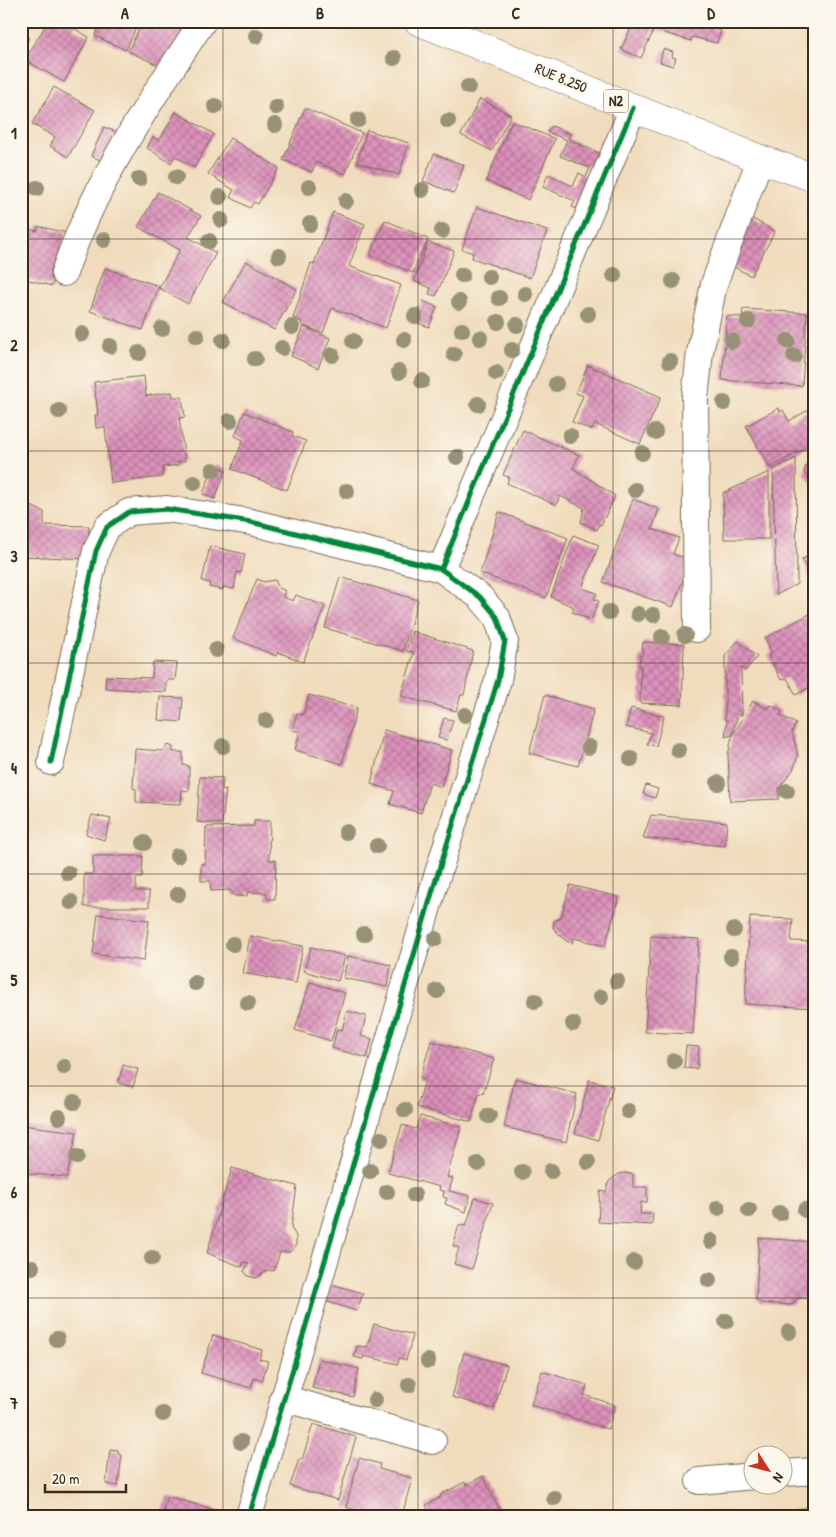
<svg xmlns="http://www.w3.org/2000/svg" width="836" height="1537" viewBox="0 0 836 1537" font-family="'Patrick Hand',sans-serif">
	<style>
		.wetland { fill: url(#wetland-marsh); stroke: #64825c }
		.building { fill: url(#building-cross-hatch) }
		.lines { fill: none; stroke-linecap: round; stroke-linejoin: round }
		.street-casing { stroke: #7a6855; stroke-width: 28 }
		.highway-casing { stroke: #7a6855; stroke-width: 29 }
		.street { stroke: #fff; stroke-width: 26 }
		.highway { stroke: #fff; stroke-width: 28 }
		.cycleway-casing { stroke: #fbf7ec; stroke-width: 8 }
		.cycleway { stroke: #00873e; stroke-width: 5 }
		.tree { fill: #979276 }
		.grid { fill: none; stroke: #3b2a1e; stroke-width: 1; stroke-opacity: 0.55 }
		.labels { text-anchor: middle; stroke-width: 5; stroke-linejoin: round; paint-order: stroke }
		.shield { fill: #fbf7ec; stroke: #75685c; stroke-width: 1 }
		.shield-label { font-size: 14px; font-weight: bold; fill: #3b2a1e }
		.street-label { font-size: 15px; fill: #3b2a1e; stroke: #fbf7ec }
		.neatline { fill: none; stroke: #3b2a1e; stroke-width: 2 }
		.grid-label { font-size: 16px; text-anchor: middle; font-weight: bold; fill: #3b2a1e }
	</style>
	<defs>
		<pattern id="wetland-marsh" width="20" height="14" patternUnits="userSpaceOnUse" patternTransform="scale(1.25)"><rect width="20" height="14" fill="#8cdb9a"/><path d="M1 5h8M5 5V1M11 12h8M15 12V8" fill="none" stroke="#7abc84"/></pattern>
		<pattern id="building-cross-hatch" width="8" height="8" patternUnits="userSpaceOnUse" patternTransform="scale(1.25)"><rect width="8" height="8" fill="#dc91bb"/><path d="M0 0l8 8M0 8l8-8" fill="none" stroke="#b47797"/></pattern>
	</defs>
	<rect width="100%" height="100%" fill="#fbf7ec"/>
	<filter id="ink" filterUnits="userSpaceOnUse"><feTurbulence type="fractalNoise" baseFrequency=".02" numOctaves="2"/><feDisplacementMap in="SourceGraphic" scale="10" xChannelSelector="R" yChannelSelector="G"/><feConvolveMatrix kernelMatrix="1 2 1 2 8 2 1 2 1" color-interpolation-filters="sRGB"/></filter>
	<filter id="wash" filterUnits="userSpaceOnUse"><feTurbulence type="fractalNoise" baseFrequency=".0096" numOctaves="4" result="noise"/><feDisplacementMap in="SourceGraphic" scale="20" xChannelSelector="R" yChannelSelector="G"/><feGaussianBlur stdDeviation="1.12" result="paint"/><feColorMatrix in="noise" values="0 0 0 0 0 0 0 0 0 0 0 0 0 0 0 0 0 1.4 0 .05"/><feComposite in="paint" operator="in"/></filter>
	<g filter="url(#wash)">
		<rect width="100%" height="100%" fill="#f0dcbc"/>
		<polygon class="wetland" points="815,1507 815,1516 763,1516"/>
		<g id="blocks">
			<g class="building">
				<polygon points="48,21 77,21 73,28 89,37 64,82 25,60"/>
				<polygon points="101,21 139,21 126,50 95,36"/>
				<polygon points="143,21 192,21 168,70 128,51"/>
				<polygon points="627,21 658,21 641,58 621,49 633,24"/>
				<polygon points="661,21 684,21 721,31 717,43 692,37 691,41 658,31"/>
				<polygon points="21,33 29,37 21,56"/>
				<polygon points="663,49 673,52 672,57 676,58 673,66 660,62"/>
				<polygon points="54,87 95,110 68,157 50,146 55,137 32,124"/>
				<polygon points="480,99 511,115 492,151 461,135"/>
				<polygon points="305,108 362,133 345,174 316,162 312,172 283,160"/>
				<polygon points="176,112 214,134 194,168 175,156 171,163 147,148 153,137 159,141"/>
				<polygon points="512,121 555,139 528,200 486,181"/>
				<polygon points="552,126 571,134 568,139 608,157 584,212 572,207 575,201 543,187 548,174 573,186 579,173 586,177 590,168 560,156 567,140 547,132"/>
				<polygon points="104,127 135,140 112,165 91,156"/>
				<polygon points="367,130 409,143 399,175 357,162"/>
				<polygon points="230,138 279,168 258,204 254,202 250,208 230,197 234,190 208,174"/>
				<polygon points="434,154 464,165 454,193 423,181"/>
				<polygon points="158,192 201,216 188,237 216,253 188,304 159,288 180,250 138,227"/>
				<polygon points="477,207 547,231 530,278 472,258 473,253 462,249"/>
				<polygon points="333,212 365,224 349,266 401,285 386,328 332,308 323,333 301,325 302,322 293,318 311,263 314,264"/>
				<polygon points="749,217 775,231 751,276 723,261"/>
				<polygon points="385,220 428,239 413,273 370,255"/>
				<polygon points="38,226 66,233 52,286 21,278 21,227 37,231"/>
				<polygon points="428,242 454,251 436,296 429,294 431,288 414,281"/>
				<polygon points="246,261 297,289 274,330 223,302"/>
				<polygon points="105,268 159,286 143,330 90,311"/>
				<polygon points="423,301 437,307 429,327 415,322"/>
				<polygon points="743,309 807,313 802,386 722,380 727,316 742,317"/>
				<polygon points="304,327 330,338 318,368 291,356"/>
				<polygon points="814,332 815,332 815,346 810,345"/>
				<polygon points="588,365 661,397 640,444 595,424 592,430 572,422 583,396 576,393"/>
				<polygon points="144,376 146,396 172,392 173,397 182,397 185,417 179,418 185,461 178,461 179,465 163,467 162,477 111,483 105,427 96,428 95,415 98,415 94,382"/>
				<polygon points="815,406 815,443 770,468 746,426 779,408 780,412 783,410 789,421"/>
				<polygon points="244,412 293,432 292,436 306,441 287,490 232,469 243,440 235,436"/>
				<polygon points="523,430 579,455 573,468 615,496 601,525 599,524 597,530 581,522 584,508 560,496 556,505 507,483 509,477 503,475"/>
				<polygon points="796,458 797,584 776,595 773,469"/>
				<polygon points="815,458 815,483 812,483 804,473 807,462"/>
				<polygon points="214,465 226,470 215,499 203,494"/>
				<polygon points="769,472 769,539 724,539 723,493"/>
				<polygon points="633,499 659,509 652,529 679,538 673,554 690,560 673,607 603,582"/>
				<polygon points="21,505 29,505 44,512 44,525 89,526 88,559 21,556"/>
				<polygon points="499,512 568,538 546,598 480,573"/>
				<polygon points="573,535 599,545 582,588 597,593 594,599 599,601 591,620 572,612 574,607 551,597"/>
				<polygon points="210,546 245,554 241,573 237,572 234,589 223,587 222,590 209,587 210,583 202,581"/>
				<polygon points="815,554 815,577 810,579 802,559"/>
				<polygon points="340,577 418,600 403,651 325,628"/>
				<polygon points="257,579 264,582 275,580 279,588 285,591 283,597 293,601 296,595 325,606 303,662 278,652 276,656 233,638"/>
				<polygon points="815,611 815,684 796,695 787,678 781,680 768,655 772,653 765,638"/>
				<polygon points="412,631 473,651 464,695 461,695 456,711 401,696 414,652 406,651"/>
				<polygon points="738,641 757,657 745,671 741,667 742,715 738,715 732,735 725,737 727,720 725,720 725,656"/>
				<polygon points="643,642 684,644 682,705 640,703 641,666 639,666 640,655 642,656"/>
				<polygon points="153,662 177,663 175,680 166,680 166,692 105,688 106,676 152,678"/>
				<polygon points="309,695 357,708 342,764 295,750 300,732 292,730 297,714 303,715"/>
				<polygon points="545,695 594,709 578,766 529,753"/>
				<polygon points="160,697 183,698 181,722 158,720"/>
				<polygon points="753,701 768,709 771,705 782,711 780,715 796,724 792,731 798,756 793,770 779,788 779,799 730,801 728,755 732,737"/>
				<polygon points="631,708 664,716 656,746 647,744 651,733 626,727"/>
				<polygon points="444,718 453,720 447,740 438,738"/>
				<polygon points="384,730 452,750 441,787 430,783 421,813 390,804 394,791 371,784"/>
				<polygon points="168,745 173,747 173,752 183,752 183,765 189,766 189,791 182,790 181,804 136,802 136,789 133,788 135,749 163,751"/>
				<polygon points="200,777 223,778 222,791 226,790 222,824 197,822"/>
				<polygon points="646,785 658,789 655,798 643,794"/>
				<polygon points="92,815 111,819 104,840 86,834"/>
				<polygon points="651,815 727,822 725,846 643,838"/>
				<polygon points="254,821 270,821 269,860 276,860 275,899 267,899 267,893 247,892 247,896 235,896 230,890 211,891 210,881 201,881 201,864 205,864 206,827 254,826"/>
				<polygon points="93,856 143,856 142,878 136,878 136,891 149,891 149,907 84,907 84,874 93,874"/>
				<polygon points="570,885 619,897 605,946 574,938 572,943 566,941 553,928 554,921 561,918"/>
				<polygon points="98,914 149,920 144,961 93,954"/>
				<polygon points="750,917 793,919 791,941 815,942 815,1008 745,1004"/>
				<polygon points="250,936 303,946 296,983 243,973"/>
				<polygon points="651,936 699,939 693,1034 645,1032"/>
				<polygon points="311,947 345,956 338,981 304,971"/>
				<polygon points="348,956 391,965 387,987 343,978"/>
				<polygon points="310,982 345,993 331,1041 295,1030"/>
				<polygon points="347,1011 366,1016 361,1036 372,1039 367,1058 332,1048 337,1029 342,1030"/>
				<polygon points="431,1041 494,1059 483,1094 479,1093 471,1122 417,1107 425,1080 420,1079"/>
				<polygon points="686,1046 699,1047 697,1069 684,1068"/>
				<polygon points="123,1065 138,1069 133,1087 118,1083"/>
				<polygon points="515,1078 577,1094 566,1142 504,1127"/>
				<polygon points="589,1080 613,1086 598,1140 575,1133"/>
				<polygon points="420,1116 461,1127 447,1177 453,1178 449,1191 470,1196 466,1212 445,1204 447,1198 443,1197 444,1191 439,1190 440,1187 388,1173 402,1125 416,1129"/>
				<polygon points="22,1125 77,1132 67,1177 21,1173"/>
				<polygon points="232,1168 297,1186 291,1228 296,1236 296,1245 290,1252 280,1252 274,1271 268,1270 256,1278 248,1276 244,1271 249,1263 243,1262 242,1267 207,1253"/>
				<polygon points="624,1173 633,1174 633,1187 647,1187 647,1203 641,1202 640,1214 653,1214 652,1225 598,1222 600,1191 606,1192 609,1181 619,1174"/>
				<polygon points="475,1198 493,1203 472,1269 454,1264 459,1248 453,1246 459,1225 466,1226"/>
				<polygon points="759,1238 815,1242 814,1299 798,1298 791,1305 761,1303 756,1299"/>
				<polygon points="331,1284 363,1293 357,1311 325,1301"/>
				<polygon points="374,1324 413,1335 406,1360 399,1358 398,1364 364,1356 363,1359 354,1357 357,1346 367,1347"/>
				<polygon points="213,1335 262,1350 259,1359 268,1361 262,1381 254,1378 251,1388 201,1373"/>
				<polygon points="464,1353 507,1365 494,1409 452,1397"/>
				<polygon points="319,1359 359,1369 353,1397 312,1388"/>
				<polygon points="542,1371 587,1385 584,1395 615,1405 608,1429 531,1405"/>
				<polygon points="313,1424 356,1437 338,1500 290,1486 299,1459 302,1460"/>
				<polygon points="110,1450 118,1451 118,1454 122,1455 118,1486 106,1484"/>
				<polygon points="359,1458 380,1464 379,1469 412,1478 402,1516 376,1516 346,1507"/>
				<polygon points="483,1476 501,1512 493,1516 431,1516 426,1505 441,1497 440,1495 465,1482 466,1485"/>
				<polygon points="167,1496 233,1515 232,1516 161,1516"/>
			</g>
		</g>
	</g>
	<g filter="url(#ink)">
		<use href="#blocks" fill-opacity="0" stroke="#7a6855" stroke-width="1"/>
		<g class="lines">
			<g class="street-casing">
				<g id="street">
					<path d="M64,273C95,182 150,100 203,21"/>
					<polyline points="697,629 695,398 700,352 714,284 760,159"/>
					<polyline points="51,762 96,551 107,527 129,512 167,509 251,522 441,569"/>
					<polyline points="283,1398 433,1441"/>
					<polyline points="784,1473 815,1471"/>
					<polyline points="699,1481 754,1476"/>
					<polyline points="249,1516 312,1305 434,886 498,680 505,641 497,617 480,597 441,569 633,108"/>
				</g>
			</g>
			<g class="highway-casing">
				<polyline id="highway" points="418,21 760,159 815,178"/>
			</g>
			<use href="#street" class="street"/>
			<use href="#highway" class="highway"/>
			<g class="cycleway-casing">
				<g id="cycleway">
					<polyline points="51,762 96,551 107,527 129,512 167,509 251,522 441,569"/>
					<polyline points="249,1516 312,1305 434,886 498,680 505,641 497,617 480,597 441,569 633,108"/>
				</g>
			</g>
			<use href="#cycleway" class="cycleway"/>
		</g>
		<g class="tree">
			<circle cx="256" cy="36" r="8"/>
			<circle cx="394" cy="58" r="8"/>
			<circle cx="468" cy="87" r="8"/>
			<circle cx="215" cy="106" r="8"/>
			<circle cx="276" cy="107" r="8"/>
			<circle cx="358" cy="120" r="8"/>
			<circle cx="448" cy="121" r="8"/>
			<circle cx="275" cy="125" r="8"/>
			<circle cx="176" cy="177" r="8"/>
			<circle cx="139" cy="179" r="8"/>
			<circle cx="309" cy="187" r="8"/>
			<circle cx="37" cy="188" r="8"/>
			<circle cx="422" cy="190" r="8"/>
			<circle cx="220" cy="197" r="8"/>
			<circle cx="346" cy="201" r="8"/>
			<circle cx="221" cy="220" r="8"/>
			<circle cx="310" cy="224" r="8"/>
			<circle cx="442" cy="231" r="8"/>
			<circle cx="104" cy="240" r="8"/>
			<circle cx="209" cy="241" r="8"/>
			<circle cx="279" cy="256" r="8"/>
			<circle cx="462" cy="275" r="8"/>
			<circle cx="614" cy="275" r="8"/>
			<circle cx="489" cy="277" r="8"/>
			<circle cx="673" cy="281" r="8"/>
			<circle cx="525" cy="294" r="8"/>
			<circle cx="499" cy="298" r="8"/>
			<circle cx="459" cy="302" r="8"/>
			<circle cx="588" cy="314" r="8"/>
			<circle cx="415" cy="316" r="8"/>
			<circle cx="748" cy="321" r="8"/>
			<circle cx="498" cy="322" r="8"/>
			<circle cx="517" cy="325" r="8"/>
			<circle cx="292" cy="327" r="8"/>
			<circle cx="162" cy="329" r="8"/>
			<circle cx="462" cy="330" r="8"/>
			<circle cx="82" cy="334" r="8"/>
			<circle cx="197" cy="336" r="8"/>
			<circle cx="480" cy="338" r="8"/>
			<circle cx="223" cy="340" r="8"/>
			<circle cx="404" cy="340" r="8"/>
			<circle cx="353" cy="341" r="8"/>
			<circle cx="732" cy="341" r="8"/>
			<circle cx="788" cy="341" r="8"/>
			<circle cx="110" cy="346" r="8"/>
			<circle cx="282" cy="348" r="8"/>
			<circle cx="512" cy="350" r="8"/>
			<circle cx="139" cy="353" r="8"/>
			<circle cx="454" cy="354" r="8"/>
			<circle cx="332" cy="355" r="8"/>
			<circle cx="794" cy="356" r="8"/>
			<circle cx="255" cy="359" r="8"/>
			<circle cx="670" cy="361" r="8"/>
			<circle cx="399" cy="372" r="8"/>
			<circle cx="496" cy="373" r="8"/>
			<circle cx="422" cy="381" r="8"/>
			<circle cx="556" cy="384" r="8"/>
			<circle cx="724" cy="403" r="8"/>
			<circle cx="478" cy="404" r="8"/>
			<circle cx="59" cy="411" r="8"/>
			<circle cx="230" cy="421" r="8"/>
			<circle cx="655" cy="432" r="8"/>
			<circle cx="570" cy="436" r="8"/>
			<circle cx="642" cy="453" r="8"/>
			<circle cx="457" cy="457" r="8"/>
			<circle cx="213" cy="470" r="8"/>
			<circle cx="194" cy="483" r="8"/>
			<circle cx="635" cy="490" r="8"/>
			<circle cx="347" cy="491" r="8"/>
			<circle cx="609" cy="612" r="8"/>
			<circle cx="638" cy="614" r="8"/>
			<circle cx="653" cy="615" r="8"/>
			<circle cx="685" cy="635" r="8"/>
			<circle cx="662" cy="637" r="8"/>
			<circle cx="216" cy="650" r="8"/>
			<circle cx="465" cy="715" r="8"/>
			<circle cx="266" cy="720" r="8"/>
			<circle cx="223" cy="746" r="8"/>
			<circle cx="589" cy="747" r="8"/>
			<circle cx="678" cy="750" r="8"/>
			<circle cx="631" cy="759" r="8"/>
			<circle cx="718" cy="783" r="8"/>
			<circle cx="787" cy="791" r="8"/>
			<circle cx="346" cy="832" r="8"/>
			<circle cx="144" cy="843" r="8"/>
			<circle cx="377" cy="846" r="8"/>
			<circle cx="177" cy="856" r="8"/>
			<circle cx="68" cy="873" r="8"/>
			<circle cx="178" cy="894" r="8"/>
			<circle cx="71" cy="902" r="8"/>
			<circle cx="734" cy="930" r="8"/>
			<circle cx="364" cy="934" r="8"/>
			<circle cx="435" cy="939" r="8"/>
			<circle cx="233" cy="944" r="8"/>
			<circle cx="731" cy="957" r="8"/>
			<circle cx="617" cy="981" r="8"/>
			<circle cx="195" cy="983" r="8"/>
			<circle cx="437" cy="991" r="8"/>
			<circle cx="601" cy="997" r="8"/>
			<circle cx="535" cy="1001" r="8"/>
			<circle cx="248" cy="1003" r="8"/>
			<circle cx="573" cy="1024" r="8"/>
			<circle cx="674" cy="1061" r="8"/>
			<circle cx="64" cy="1067" r="8"/>
			<circle cx="74" cy="1102" r="8"/>
			<circle cx="405" cy="1110" r="8"/>
			<circle cx="628" cy="1111" r="8"/>
			<circle cx="489" cy="1116" r="8"/>
			<circle cx="59" cy="1117" r="8"/>
			<circle cx="381" cy="1139" r="8"/>
			<circle cx="77" cy="1157" r="8"/>
			<circle cx="588" cy="1162" r="8"/>
			<circle cx="478" cy="1164" r="8"/>
			<circle cx="370" cy="1171" r="8"/>
			<circle cx="551" cy="1171" r="8"/>
			<circle cx="522" cy="1172" r="8"/>
			<circle cx="387" cy="1192" r="8"/>
			<circle cx="414" cy="1195" r="8"/>
			<circle cx="718" cy="1208" r="8"/>
			<circle cx="749" cy="1210" r="8"/>
			<circle cx="805" cy="1210" r="8"/>
			<circle cx="780" cy="1213" r="8"/>
			<circle cx="711" cy="1241" r="8"/>
			<circle cx="152" cy="1258" r="8"/>
			<circle cx="634" cy="1262" r="8"/>
			<circle cx="32" cy="1267" r="8"/>
			<circle cx="709" cy="1280" r="8"/>
			<circle cx="726" cy="1321" r="8"/>
			<circle cx="789" cy="1332" r="8"/>
			<circle cx="57" cy="1339" r="8"/>
			<circle cx="428" cy="1361" r="8"/>
			<circle cx="409" cy="1385" r="8"/>
			<circle cx="375" cy="1400" r="8"/>
			<circle cx="163" cy="1414" r="8"/>
			<circle cx="241" cy="1442" r="8"/>
			<circle cx="554" cy="1498" r="8"/>
		</g>
	</g>
	<path class="grid" d="M223,21V1516M418,21V1516M613,21V1516M21,239H815M21,451H815M21,663H815M21,874H815M21,1086H815M21,1298H815"/>
	<g class="labels">
		<rect class="shield" x="603.5" y="89.5" width="25" height="23" rx="4"/>
		<g class="shield-label">
			<text x="616" y="106">N2</text>
		</g>
		<g class="street-label">
			<text transform="translate(561 78) rotate(22)" y="5">RUE 8.250</text>
		</g>
	</g>
	<rect width="836" height="1537" fill="none" stroke="#fbf7ec" stroke-width="55"/>
	<g transform="translate(768 1470) rotate(126)"><circle r="24" fill="#fbf7ec" stroke="#aea59a"/>
	<path d="M0-4L9 19L0 12L-9 19Z" fill="#c8321e"/>
	<text y="-8" font-size="14" font-weight="bold" text-anchor="middle" fill="#3b2a1e">N</text>
	</g>
	<path d="M45 1484v8h81v-8" fill="none" stroke="#3b2a1e" stroke-width="2.5"/>
	<text x="52" y="1484" font-size="15" fill="#3b2a1e" stroke="#fbf7ec" stroke-width="4" paint-order="stroke">20 m</text>
	<rect x="28" y="28" width="780" height="1482" class="neatline"/>
	<g class="grid-label">
		<text x="125" y="19">A</text>
		<text x="320" y="19">B</text>
		<text x="516" y="19">C</text>
		<text x="711" y="19">D</text>
		<text x="14" y="139">1</text>
		<text x="14" y="351">2</text>
		<text x="14" y="562">3</text>
		<text x="14" y="774">4</text>
		<text x="14" y="986">5</text>
		<text x="14" y="1198">6</text>
		<text x="14" y="1409">7</text>
	</g>
</svg>
